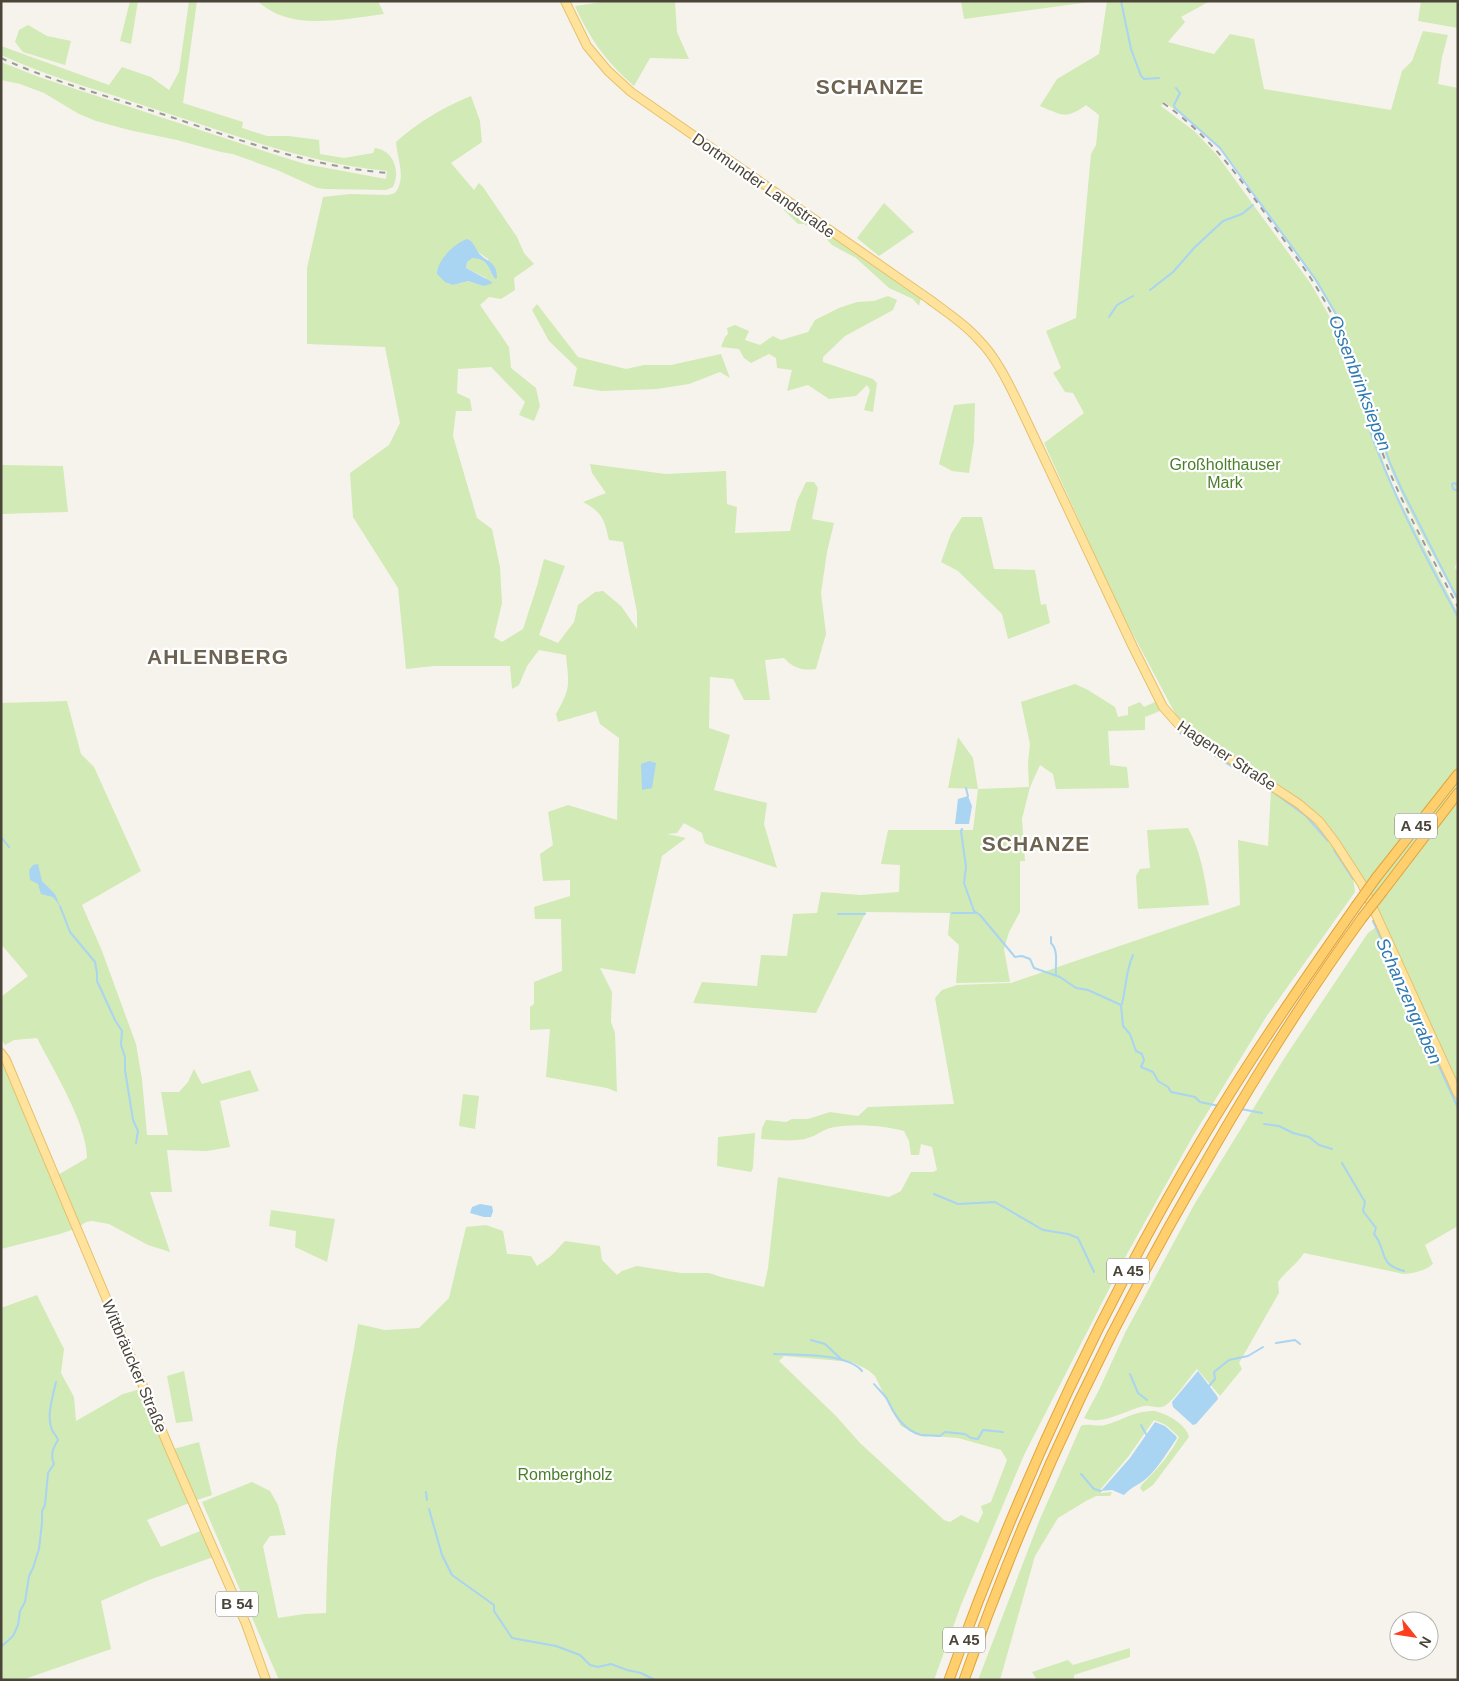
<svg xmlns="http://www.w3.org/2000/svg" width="1459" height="1681" viewBox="0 0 1459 1681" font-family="Arial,sans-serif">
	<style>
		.green { fill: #d2eab5; fill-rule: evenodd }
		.water { fill: #a9d4f2 }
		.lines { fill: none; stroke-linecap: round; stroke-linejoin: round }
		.stream { stroke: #a9d4f2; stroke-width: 2 }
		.major-casing { stroke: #e6c16a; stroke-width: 10 }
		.highway-casing { stroke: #e0a43c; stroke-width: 11 }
		.major { stroke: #ffe39c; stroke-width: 8 }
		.highway { stroke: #ffcf6e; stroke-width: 9 }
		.rail { stroke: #9a9a9a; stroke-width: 2; stroke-dasharray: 6 6; stroke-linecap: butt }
		.highway-bridge-casing { stroke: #e0a43c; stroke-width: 11; stroke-linecap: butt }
		.highway-bridge { stroke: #ffcf6e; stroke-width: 9 }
		.labels { text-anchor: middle; stroke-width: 4.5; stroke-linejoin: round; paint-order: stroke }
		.shield { fill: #fff; stroke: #817c74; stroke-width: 1 }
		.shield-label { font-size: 15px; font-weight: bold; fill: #4b4439 }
		.street-label { font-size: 16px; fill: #4b4439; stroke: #fff }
		.park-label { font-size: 16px; fill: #4a7f2a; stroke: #fff }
		.water-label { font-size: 18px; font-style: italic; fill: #2e7ab2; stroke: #fff }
		.district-label { font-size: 21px; font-weight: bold; letter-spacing: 1px; fill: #6e6250; stroke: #fff }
	</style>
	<rect width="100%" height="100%" fill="#f6f3ec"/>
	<g class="green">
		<polygon points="130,1 138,1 131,44 120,41"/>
		<path d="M189,1H197L183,103L243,122L242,128L267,136H289L319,140L320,154L344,158L373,153L375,148C393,150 401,171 393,187L386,190L325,189L317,188L277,170L233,154L221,152L177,140L129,130L96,121L79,114L44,93L20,84L1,80V62L39,77L270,153L305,164L386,179L387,171C304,163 227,132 148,107C100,90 48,77 1,55V46L109,85L122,67L151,77L169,90L179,72Z"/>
		<path d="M257,1H378L384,14C353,18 309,27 280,15C271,12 264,6 257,1Z"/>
		<path d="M609,1H675L677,32L689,59L650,58L634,86C607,63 589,38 575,6Z"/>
		<polygon points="961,1 1097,1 964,19"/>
		<path d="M1107,1H1210L1181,17L1185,22L1168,42L1214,54L1230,34L1254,39L1264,89L1391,110L1402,71L1412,61L1423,31L1448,35L1442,57L1438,84L1458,88V555L1455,568L1458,572V602C1435,558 1410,515 1391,470C1376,432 1367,392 1353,354C1336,309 1308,269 1280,231C1260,203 1242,173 1219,148C1203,131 1183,115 1164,102L1161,106L1194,131L1217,155L1311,284L1335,326L1347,356L1386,469L1396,493L1458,613V1087L1362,884L1319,821L1276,787L1268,777L1177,717L1118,606L1044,443L1084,413L1073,393L1065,392L1053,373L1061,368L1046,331L1076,318L1091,154L1096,145L1099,115L1086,105C1066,120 1062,115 1040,106L1057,79L1099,54Z"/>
		<polygon points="1421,1 1458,1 1458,28 1418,21"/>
		<polygon points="28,25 47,36 71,41 65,65 23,52 15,42 19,30"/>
		<path d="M471,96L480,121L482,142L451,163L474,190L479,183L483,187L517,237L524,253L534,264L514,278L515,290L501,299L489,297L480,305L509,347L511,368L536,388L540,406L534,421L519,415L525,402L491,367L458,369L457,393L470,399L472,411H456L453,436L477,518L492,529L500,567L502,603L494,637L502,642L523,629L537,586L544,559L565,566L539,635L558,643L574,622L578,605L595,592L603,591L621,606L637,629V612L623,542L609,540C604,519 603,513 583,502L606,493L592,473L590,464L666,474L726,471L727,504L737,507L735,533L790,531L797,501L806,482H814L818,488L812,519L834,523L827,552L821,593L826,634L816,669C803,671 793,668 784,658L765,660L770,700H744L733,679L710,677L709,728L730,735L714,790L767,803L764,824L777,868L706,844L704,841L702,833L684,823L677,833L667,834L686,838L662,856L635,974L600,968L612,992L611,1022L615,1033L617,1092L607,1088L546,1077L550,1029L530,1030V1007L534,1004V982L562,971L561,919H535L534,907L570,896V880L543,881L540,854L553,845L548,812L568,805L617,820L619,738L600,724L596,711L558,722L556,714C571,688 569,685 566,655L539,650L527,666L519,685L512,689L510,666H434L406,669L398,588L353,517L350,473L389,445L400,423L385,347L307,344V268L323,197L350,194L388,195L395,193C407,178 397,159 396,142C418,122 444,107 471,96ZM462,241L488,259L495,279C487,267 489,259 472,257L467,262L466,268L486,278L483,286L468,281L453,285L448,283Z"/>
		<polygon points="791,203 920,293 921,298 919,306 913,299 889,288 856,258 832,245 821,233 804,224 798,224 783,209"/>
		<polygon points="884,203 914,232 879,256 857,238"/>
		<polygon points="888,296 897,300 893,310 845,336 823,357 823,362 873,379 877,383 873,412 864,410 870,390 867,385 856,396 829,399 808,385 787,391 792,370 777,368 776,358 769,354 751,363 744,358 739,349 721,347 725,337 728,334 727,328 735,325 749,331 745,340 760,345 773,336 781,340 808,332 815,320 839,308 857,302 874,301"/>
		<polygon points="537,304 578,357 626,369 644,365 671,365 721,354 730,378 720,372 689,384 657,389 601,391 573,386 577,368 549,341 532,310"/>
		<polygon points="975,403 974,442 969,473 952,471 939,464 954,405"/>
		<polygon points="1,465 63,466 68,512 1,514"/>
		<polygon points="962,517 982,517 994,569 1035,570 1041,605 1046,604 1050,623 1008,639 1002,614 958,571 941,562 951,534"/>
		<polygon points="1075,684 1088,690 1115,707 1118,717 1128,715 1128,707 1140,702 1144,707 1155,702 1160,711 1145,717 1145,730 1108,731 1110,765 1127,767 1129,788 1056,789 1053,774 1040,765 1030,787 1022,819 1025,861 1020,861 1020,912 1009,932 1004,949 1010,982 956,983 959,945 948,935 950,913 866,912 816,1013 693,1003 702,982 757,986 761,955 787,956 793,914 817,913 821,892 861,895 899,892 900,865 881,864 888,830 973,830 978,789 948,788 958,737 973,758 978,789 1029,787 1028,763 1030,744 1021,702"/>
		<path d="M67,701L81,754L94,767L141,871L82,905L102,951L136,1044L142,1079L147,1135H168L161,1092H179L188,1082L194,1069L202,1084L250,1070L259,1091L220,1101L230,1147L207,1151L167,1150L172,1192H150L170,1252L148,1245L109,1224L92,1221L86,1222L77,1228L60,1234L1,1249V1053L56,1176L87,1158C87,1124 53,1069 37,1038L14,1040L5,1045L1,1038V997L28,976L1,944V703Z"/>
		<path d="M1271,789L1294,804L1311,820L1335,849L1353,877L1355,892L1266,1017L1193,1136L1127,1254L1024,1455L961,1605L934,1680H279L202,1502L252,1482L270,1491L278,1505L286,1535L270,1536L263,1546L278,1618L304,1614L326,1613C327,1551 330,1488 340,1426C345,1392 353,1358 358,1324L385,1330L419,1328L449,1298L466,1227L486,1225L503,1231L507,1254L531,1256L537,1266L551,1256L565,1241L600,1246L602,1260L617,1275L622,1271L637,1266L681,1273H709L721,1277L764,1287L768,1268L778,1177L889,1197L901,1191L911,1172H933L937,1170L932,1147L921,1144L919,1155H911L909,1141L904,1131C884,1125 850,1123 830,1128C822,1130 816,1136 808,1138C796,1142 774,1140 761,1139L762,1128L766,1120L786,1122L792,1119H808L830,1112L858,1116L868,1107L954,1104L935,998L942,990L957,985L1011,983L1240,905L1238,840L1268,846ZM784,1356L852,1362L868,1370L875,1376L892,1411L901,1426L920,1435L958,1438L1001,1450L1007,1460L991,1502L981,1506L983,1513L978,1523L961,1515L950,1522L944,1520L860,1443L836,1416L779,1361Z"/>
		<path d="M1188,828C1201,852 1205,878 1209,905L1138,909L1136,876L1140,869L1150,868L1147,830Z"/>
		<path d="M1375,928L1379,930L1458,1102V1226L1425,1245L1433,1264C1425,1271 1414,1273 1404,1274L1304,1253C1297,1264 1286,1271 1278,1282L1279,1293L1239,1363L1242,1369L1220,1396L1197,1369C1189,1378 1174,1400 1166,1405C1160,1410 1151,1405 1144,1406C1126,1410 1102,1426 1084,1418L1099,1390L1125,1333L1194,1205L1287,1054L1368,933Z"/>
		<polygon points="463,1094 479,1096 475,1129 459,1126"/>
		<polygon points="755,1133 753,1168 751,1172 717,1166 718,1137"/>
		<polygon points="271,1210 335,1219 327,1262 295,1247 296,1231 269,1226"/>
		<polygon points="37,1295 64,1349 61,1373 74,1397 76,1421 123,1394 144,1388 170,1450 199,1442 212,1495 194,1501 147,1520 161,1547 205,1529 216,1556 149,1580 101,1601 111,1649 22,1680 1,1680 1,1308"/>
		<polygon points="184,1371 193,1421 176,1423 167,1376"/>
		<path d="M1155,1411C1167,1414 1186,1424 1189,1437L1153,1485L1143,1492L1140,1488C1142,1483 1147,1480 1150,1476C1161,1465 1172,1451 1179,1437L1166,1425L1154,1420L1128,1457L1100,1490L1101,1493L1112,1492L1110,1496H1096L1086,1501L1058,1518L1035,1556L1000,1680H978L1040,1519L1081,1426C1088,1423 1097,1427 1105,1425C1124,1420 1133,1411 1155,1411Z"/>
		<polygon points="1130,1648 1130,1657 1074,1675 1074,1680 1037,1680 1032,1672 1068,1660 1073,1665"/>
	</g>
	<g class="water">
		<path d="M467,239C474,242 474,246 478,252C485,262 497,260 497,278L495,279C487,267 489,259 472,258L467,262L466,268L492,282L491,284L483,286L468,281L453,285L445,282L437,274C437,260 455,243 467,239Z"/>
		<polygon points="649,761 656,763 652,788 642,790 641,764"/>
		<polygon points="968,796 972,806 969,824 955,824 958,799"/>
		<polygon points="38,864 42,881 55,894 60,906 53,897 41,894 38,884 30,880 29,870 33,865"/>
		<polygon points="480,1204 492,1206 493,1211 491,1217 484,1217 470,1213 472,1207"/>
		<polygon points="1198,1371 1217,1396 1218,1399 1196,1424 1193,1425 1173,1407 1172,1402"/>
		<path d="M1155,1422L1165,1426L1176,1436L1177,1438C1168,1451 1160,1465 1149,1476C1141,1484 1131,1487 1124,1495L1112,1490L1101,1491L1130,1458Z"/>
	</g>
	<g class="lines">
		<g class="stream">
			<polyline points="1121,1 1131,49 1141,76 1144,79 1159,78"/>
			<polyline points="1176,88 1180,93 1174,105 1175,108 1220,148 1316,280 1340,321 1390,463 1402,490 1458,600"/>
			<polyline points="1150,290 1173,272 1195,247 1223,221 1242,214 1253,205"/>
			<polyline points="1109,317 1117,305 1133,296"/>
			<path d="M1370,431C1393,496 1425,556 1458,617"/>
			<polyline points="1458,485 1454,483 1452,484 1453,489 1458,491"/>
			<polyline points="1180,733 1211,753"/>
			<polyline points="1215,756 1257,782"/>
			<polyline points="966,788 968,796"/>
			<polyline points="1269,789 1306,816 1328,841"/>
			<polyline points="962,829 961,831 966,867 964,883 974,911 980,915 1015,957 1022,956 1030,959 1034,968 1060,977 1076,988 1088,990 1121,1005 1123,1026 1130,1034 1136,1051 1142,1054 1144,1060 1141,1067 1153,1072 1158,1081 1168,1087 1171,1092 1195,1097 1200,1102 1219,1106"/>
			<polyline points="1,837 9,847"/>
			<polyline points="1334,850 1353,879"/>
			<polyline points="60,906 70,932 95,962 97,973 97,981 115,1020 122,1031 121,1045 125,1057 125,1070 133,1120 138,1131 136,1143"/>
			<polyline points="952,913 975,913"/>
			<polyline points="838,914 865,914"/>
			<polyline points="1373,921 1458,1108"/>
			<path d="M1051,937V943C1059,951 1055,964 1056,975"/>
			<path d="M1122,1004C1126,987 1126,970 1133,955"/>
			<polyline points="1241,1109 1262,1113"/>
			<polyline points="1264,1124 1279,1126 1293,1133 1309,1137 1319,1145 1332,1149"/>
			<path d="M1342,1163L1365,1202L1363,1211L1376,1228L1374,1234C1388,1251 1377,1264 1404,1271"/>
			<polyline points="934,1194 958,1204 995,1202 1043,1230 1068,1234 1078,1238 1094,1272"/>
			<polyline points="811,1340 825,1344 841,1359"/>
			<polyline points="1276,1343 1295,1340 1300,1344"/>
			<path d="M774,1354C797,1355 847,1353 862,1371"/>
			<polyline points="1130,1374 1138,1393 1147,1400"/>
			<path d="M874,1384C878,1389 884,1394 887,1399C894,1414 903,1430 921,1435C927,1436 934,1435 940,1436L945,1432L965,1434L971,1438L978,1439L983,1430L1003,1432"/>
			<polyline points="1209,1386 1215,1379 1214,1372 1229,1360 1248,1356 1263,1347"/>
			<polyline points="1141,1425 1146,1434"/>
			<polyline points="1081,1474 1094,1489 1101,1491"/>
			<polyline points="426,1492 427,1500"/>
			<polyline points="429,1509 442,1555 452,1575 494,1605 494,1611 512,1638 556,1646 580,1655 590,1665 598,1667 611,1664 627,1670 641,1673 655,1680"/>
			<path d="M1,1647L13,1636L18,1625L20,1611L25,1602L29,1576L33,1568L39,1549L42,1523V1511L45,1505L48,1473L54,1464C50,1455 53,1448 58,1440C57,1436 54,1434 52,1430C46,1416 53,1396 56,1382"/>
		</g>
		<g class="major-casing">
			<g id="major">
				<path d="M565,1L587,46L608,71L631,92L929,299C946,312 964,323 978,339C997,358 1009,384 1021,409L1133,647L1163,707L1179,725L1299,804L1319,821L1335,842L1362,884L1458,1094"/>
				<polyline points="1,1053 6,1060 170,1450 246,1624 266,1680"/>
			</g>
		</g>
		<g class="highway-casing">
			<g id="highway">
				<polyline points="1376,878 1458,774"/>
				<polyline points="1383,891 1458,793"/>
				<path d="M949,1680C1016,1493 1099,1312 1201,1141C1249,1060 1302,983 1356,906"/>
				<path d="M964,1680C1025,1506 1103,1340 1195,1181C1246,1091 1301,1002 1362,918"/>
			</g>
		</g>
		<use href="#major" class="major"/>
		<use href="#highway" class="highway"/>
		<g class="rail">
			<path d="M1,58C51,81 104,95 156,112C232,137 306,166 387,173"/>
			<path d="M1163,103C1211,136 1243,182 1276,229C1300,262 1324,294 1340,332C1360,376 1371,423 1388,468C1408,516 1434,561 1458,607"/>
		</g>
		<g class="highway-bridge-casing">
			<g id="highway-bridge">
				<polyline points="1356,906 1376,878"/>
				<polyline points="1362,918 1383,891"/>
			</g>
		</g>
		<use href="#highway-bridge" class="highway-bridge"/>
	</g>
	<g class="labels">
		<g class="shield">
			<rect x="1395" y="813.5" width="42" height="25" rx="4"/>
			<rect x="1107" y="1258.5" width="42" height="25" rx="4"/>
			<rect x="216" y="1591.5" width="42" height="25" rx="4"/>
			<rect x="943" y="1627.5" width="42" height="25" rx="4"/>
		</g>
		<g class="shield-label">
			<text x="1416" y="831">A 45</text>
			<text x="1128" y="1276">A 45</text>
			<text x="237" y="1609">B 54</text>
			<text x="964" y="1645">A 45</text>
		</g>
		<g class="street-label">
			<text transform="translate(764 185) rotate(35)" y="6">Dortmunder Landstraße</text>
			<text transform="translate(1227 755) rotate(33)" y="6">Hagener Straße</text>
			<text transform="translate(135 1366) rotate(67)" y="6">Wittbräucker Straße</text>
		</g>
		<g class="park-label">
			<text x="1225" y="470">Großholthauser<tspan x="1225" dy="18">Mark</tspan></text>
			<text x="565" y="1480">Rombergholz</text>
		</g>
		<g class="water-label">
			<text transform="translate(1360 383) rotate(69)" y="6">Ossenbrinksiepen</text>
			<text transform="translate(1409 1001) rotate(66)" y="6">Schanzengraben</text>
		</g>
		<g class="district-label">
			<text x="870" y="94">SCHANZE</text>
			<text x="218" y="664">AHLENBERG</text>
			<text x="1036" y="851">SCHANZE</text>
		</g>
	</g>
	<rect width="1459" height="1681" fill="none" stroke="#4b4439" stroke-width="5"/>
	<g transform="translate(1414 1636) rotate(120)"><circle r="24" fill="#ffffff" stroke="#b7b4b0"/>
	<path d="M0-4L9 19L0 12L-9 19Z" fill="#fc3f1d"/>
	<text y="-8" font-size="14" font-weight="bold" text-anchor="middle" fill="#4b4439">N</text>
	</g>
</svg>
